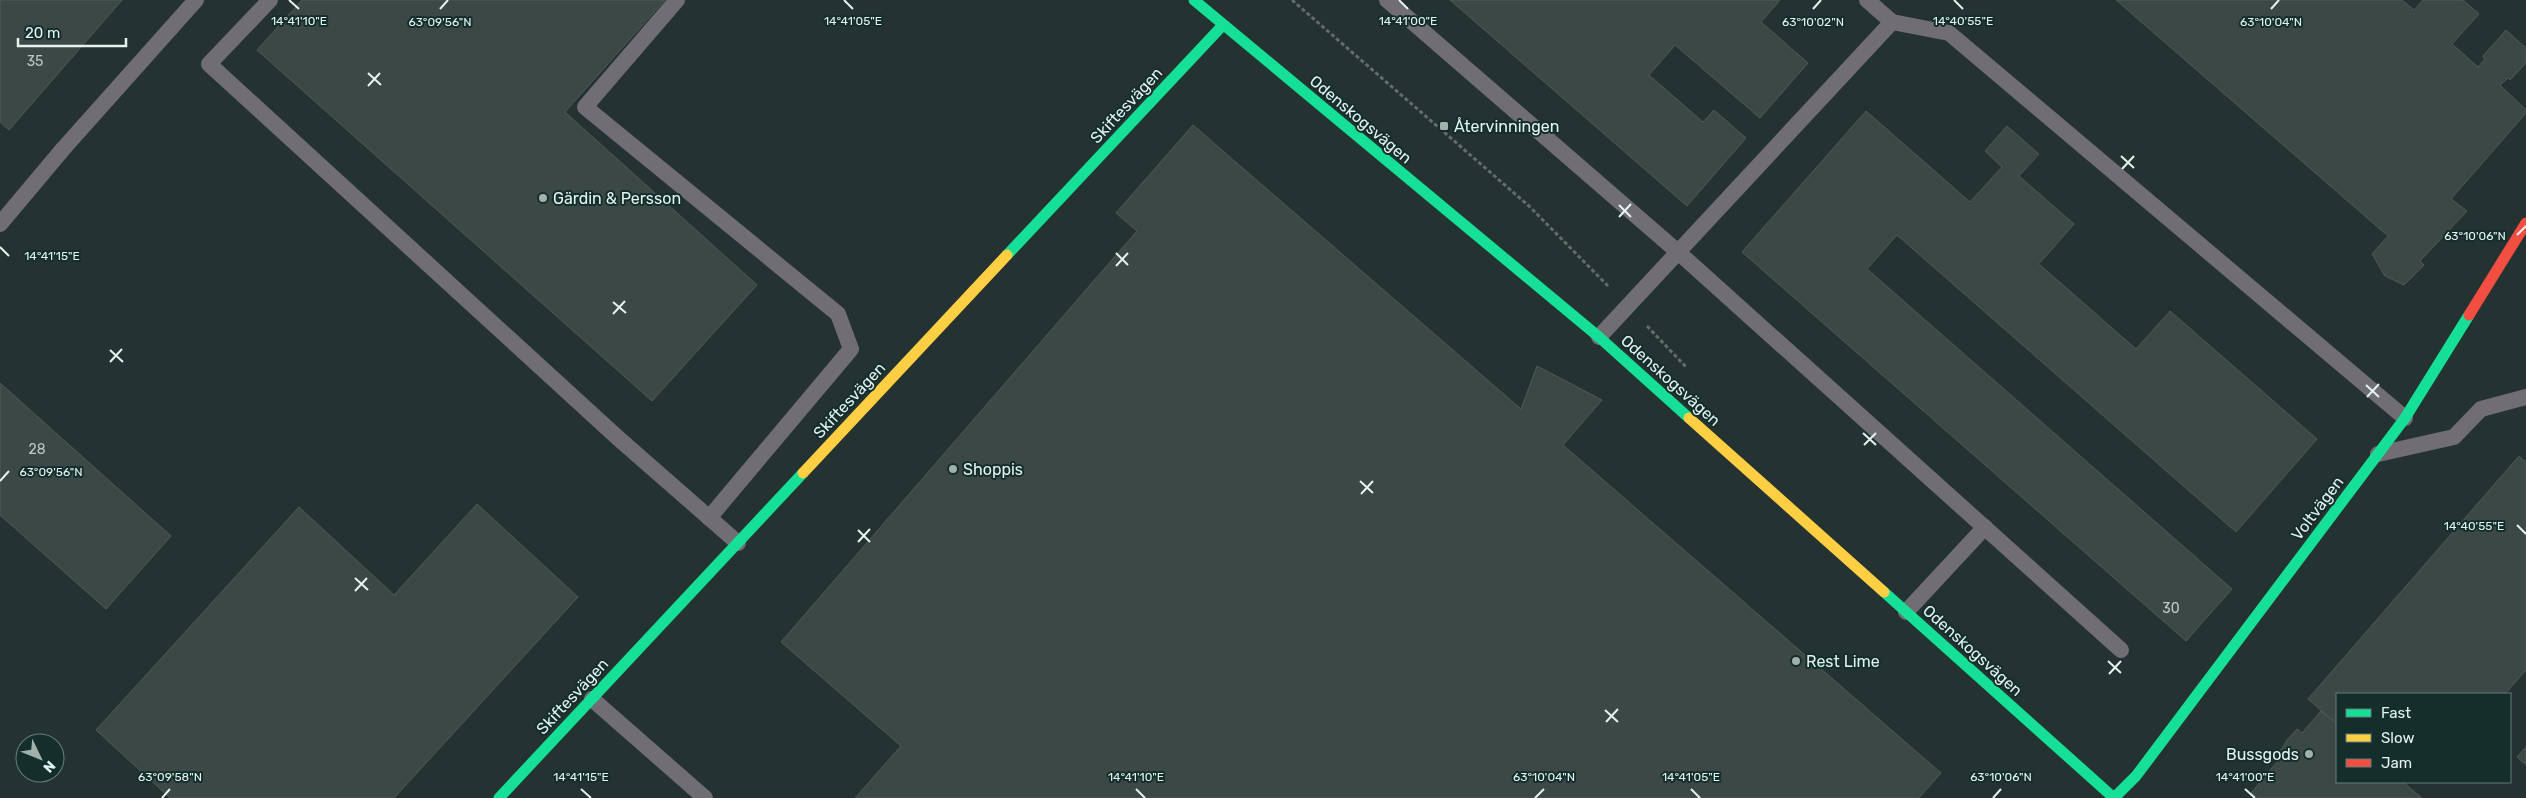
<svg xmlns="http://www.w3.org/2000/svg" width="2526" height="798" viewBox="0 0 2526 798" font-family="Rubik,sans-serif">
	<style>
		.building { fill: #3c4846; stroke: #4d5a58 }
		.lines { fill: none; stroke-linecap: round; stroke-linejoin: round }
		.path { stroke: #666a6c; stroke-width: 3; stroke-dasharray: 4 2.5; stroke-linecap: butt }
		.lane { stroke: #706d74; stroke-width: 16 }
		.fast { stroke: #16e098; stroke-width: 11 }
		.slow { stroke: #ffcf43; stroke-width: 11 }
		.jam { stroke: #f24e42; stroke-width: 11 }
		.ticks { fill: none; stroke: #e3f3f0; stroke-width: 2 }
		.poi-dot { fill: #a0b0ad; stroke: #142f2b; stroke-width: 2 }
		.labels { text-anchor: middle; stroke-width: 4; stroke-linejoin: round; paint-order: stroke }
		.number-label { font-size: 14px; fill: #b9c8c6 }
		.street-label { font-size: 16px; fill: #e3f3f0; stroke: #142f2b }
		.poi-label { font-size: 16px; fill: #e3f3f0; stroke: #142f2b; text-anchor: start }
		.ticks-label { font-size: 12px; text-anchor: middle; fill: #e3f3f0; stroke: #142f2b; stroke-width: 4; stroke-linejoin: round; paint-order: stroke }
	</style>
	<rect width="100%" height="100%" fill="#243331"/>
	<g class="building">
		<polygon points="0,0 122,0 9,130 0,122"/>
		<polygon points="302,0 665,0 565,112 757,285 652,401 257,50"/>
		<polygon points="1450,0 1780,0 1761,22 1808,63 1760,118 1675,45 1649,75 1703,122 1714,110 1746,138 1687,206"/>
		<polygon points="2116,0 2402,0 2414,10 2423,0 2463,0 2479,14 2452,44 2478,67 2485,59 2483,56 2506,30 2526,48 2526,63 2510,80 2508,78 2500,85 2526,110 2526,113 2451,199 2467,211 2420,261 2424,265 2404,285 2385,276 2372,254 2388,236"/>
		<polygon points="1866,111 1970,202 2002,167 1985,151 2007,126 2039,154 2019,176 2074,224 2039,264 2136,349 2170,311 2317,439 2236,532 1897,235 1867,269 2232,589 2186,641 1742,252"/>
		<polygon points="1193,125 1521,409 1537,366 1602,400 1563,445 1941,773 1919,798 855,798 901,746 781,642 1137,231 1116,213"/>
		<polygon points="0,383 171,536 106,609 0,515"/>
		<polygon points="2519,456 2526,462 2526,670 2505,694 2337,694 2337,724 2308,699"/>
		<polygon points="477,504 578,597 394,798 170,798 96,730 299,507 394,595"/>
		<polygon points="2321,711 2337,724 2337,782 2403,782 2422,798 2258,798 2251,793 2282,756 2279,753 2287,740 2297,729 2302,733"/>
		<polygon points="2526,747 2526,765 2517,757"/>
	</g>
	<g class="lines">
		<g class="path">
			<polyline points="1292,0 1529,206 1609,287"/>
			<polyline points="1647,326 1687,368"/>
		</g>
		<g class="lane">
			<polyline points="270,0 209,64 618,438 738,543"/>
			<polyline points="677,0 585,107 838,314 851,349 709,518"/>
			<polyline points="1387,0 1678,252 2121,650"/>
			<polyline points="1892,22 1949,33 2405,418"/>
			<polyline points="0,224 63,149 196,0"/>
			<polyline points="1599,337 1892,22 1867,0"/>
			<polyline points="2378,454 2454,437 2481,409 2526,397"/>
			<polyline points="1906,612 1985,527"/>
			<polyline points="592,699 705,798"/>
		</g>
		<g class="fast">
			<polyline points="1194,0 1599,337 1689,418"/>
			<polyline points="1007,255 1223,25"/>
			<polyline points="1884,592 2114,798"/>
			<polyline points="499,798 803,473"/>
			<polyline points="2114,798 2136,776 2405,418 2469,315"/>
		</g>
		<g class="slow">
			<polyline points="1689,418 1884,592"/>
			<polyline points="803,473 1007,255"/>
		</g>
		<polyline class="jam" points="2469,315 2526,223"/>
	</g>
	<path class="ticks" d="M289,0L299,9M844,0L853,9M1399,0L1408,9M1954,0L1963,9M440,9L448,0M1813,9L1821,0M2271,9L2279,0M368,73L381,85M368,86L380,73M2121,156L2134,168M2122,169L2134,156M1619,205L1631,217M1619,217L1631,204M2517,235L2526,226M0,247L9,256M1116,253L1128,265M1116,266L1128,253M613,302L626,313M613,314L625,301M110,350L123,362M110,362L122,349M2366,385L2379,397M2367,397L2379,384M1863,433L1876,445M1864,445L1876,433M0,481L9,471M1360,481L1373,493M1361,494L1373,481M2517,525L2526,534M858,530L870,542M858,542L870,529M355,578L368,590M355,591L367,578M2108,661L2121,673M2109,674L2121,661M1605,710L1618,722M1606,722L1618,709M581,789L591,798M1136,789L1145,798M1691,789L1700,798M2245,789L2255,798M162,798L170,789M1535,798L1544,789M1993,798L2001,789"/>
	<g class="poi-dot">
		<rect x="1439" y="121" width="10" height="10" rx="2.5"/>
		<circle cx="543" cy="198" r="5"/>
		<circle cx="953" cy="469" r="5"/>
		<circle cx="1796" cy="661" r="5"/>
		<circle cx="2309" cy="754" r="5"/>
	</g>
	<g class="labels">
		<g class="number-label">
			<text x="35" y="66">35</text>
			<text x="37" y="454">28</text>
			<text x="2171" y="613">30</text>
		</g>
		<g class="street-label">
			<text transform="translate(1126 105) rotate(-47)" y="6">Skiftesvägen</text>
			<text transform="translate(1361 119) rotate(40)" y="6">Odenskogsvägen</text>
			<text transform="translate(1671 380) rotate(42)" y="6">Odenskogsvägen</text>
			<text transform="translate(849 400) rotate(-47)" y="6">Skiftesvägen</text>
			<text transform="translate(2317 508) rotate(-53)" y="6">Voltvägen</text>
			<text transform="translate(1973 650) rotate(42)" y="6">Odenskogsvägen</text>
			<text transform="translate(572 696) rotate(-47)" y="6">Skiftesvägen</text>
		</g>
		<g class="poi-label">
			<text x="1454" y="132">Återvinningen</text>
			<text x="553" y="204">Gärdin &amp; Persson</text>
			<text x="963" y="475">Shoppis</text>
			<text x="1806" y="667">Rest Lime</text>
			<text x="2299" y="760" text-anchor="end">Bussgods</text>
		</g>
	</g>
	<g class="ticks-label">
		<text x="299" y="25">14°41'10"E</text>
		<text x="853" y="25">14°41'05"E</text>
		<text x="1408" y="25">14°41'00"E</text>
		<text x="1963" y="25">14°40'55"E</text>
		<text x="440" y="26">63°09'56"N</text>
		<text x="1813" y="26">63°10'02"N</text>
		<text x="2271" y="26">63°10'04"N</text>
		<text x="2475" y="240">63°10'06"N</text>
		<text x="52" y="260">14°41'15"E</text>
		<text x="51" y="476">63°09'56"N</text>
		<text x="2474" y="530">14°40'55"E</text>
		<text x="170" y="781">63°09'58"N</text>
		<text x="1544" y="781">63°10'04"N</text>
		<text x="2001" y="781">63°10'06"N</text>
		<text x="581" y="781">14°41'15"E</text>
		<text x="1136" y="781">14°41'10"E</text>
		<text x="1691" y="781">14°41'05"E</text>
		<text x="2245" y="781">14°41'00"E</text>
	</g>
	<rect x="2336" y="693" width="175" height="90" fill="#142f2b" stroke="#677d7a"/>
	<rect x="2346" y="709" width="25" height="8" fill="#16e098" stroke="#677d7a"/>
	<text x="2381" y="718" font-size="15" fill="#e3f3f0">Fast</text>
	<rect x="2346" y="734" width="25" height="8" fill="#ffcf43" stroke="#677d7a"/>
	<text x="2381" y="743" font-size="15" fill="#e3f3f0">Slow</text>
	<rect x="2346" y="759" width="25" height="8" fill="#f24e42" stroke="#677d7a"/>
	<text x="2381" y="768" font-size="15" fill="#e3f3f0">Jam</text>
	<g transform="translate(40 758) rotate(133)"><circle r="24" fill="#142f2b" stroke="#677d7a"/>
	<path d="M0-4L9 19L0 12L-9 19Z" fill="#a0b0ad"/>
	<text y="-8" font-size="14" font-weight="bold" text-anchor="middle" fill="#e3f3f0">N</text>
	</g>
	<path d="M18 38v8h108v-8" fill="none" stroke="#e3f3f0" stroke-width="2.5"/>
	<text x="25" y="38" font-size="15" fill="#e3f3f0" stroke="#142f2b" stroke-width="4" paint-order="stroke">20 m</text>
</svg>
